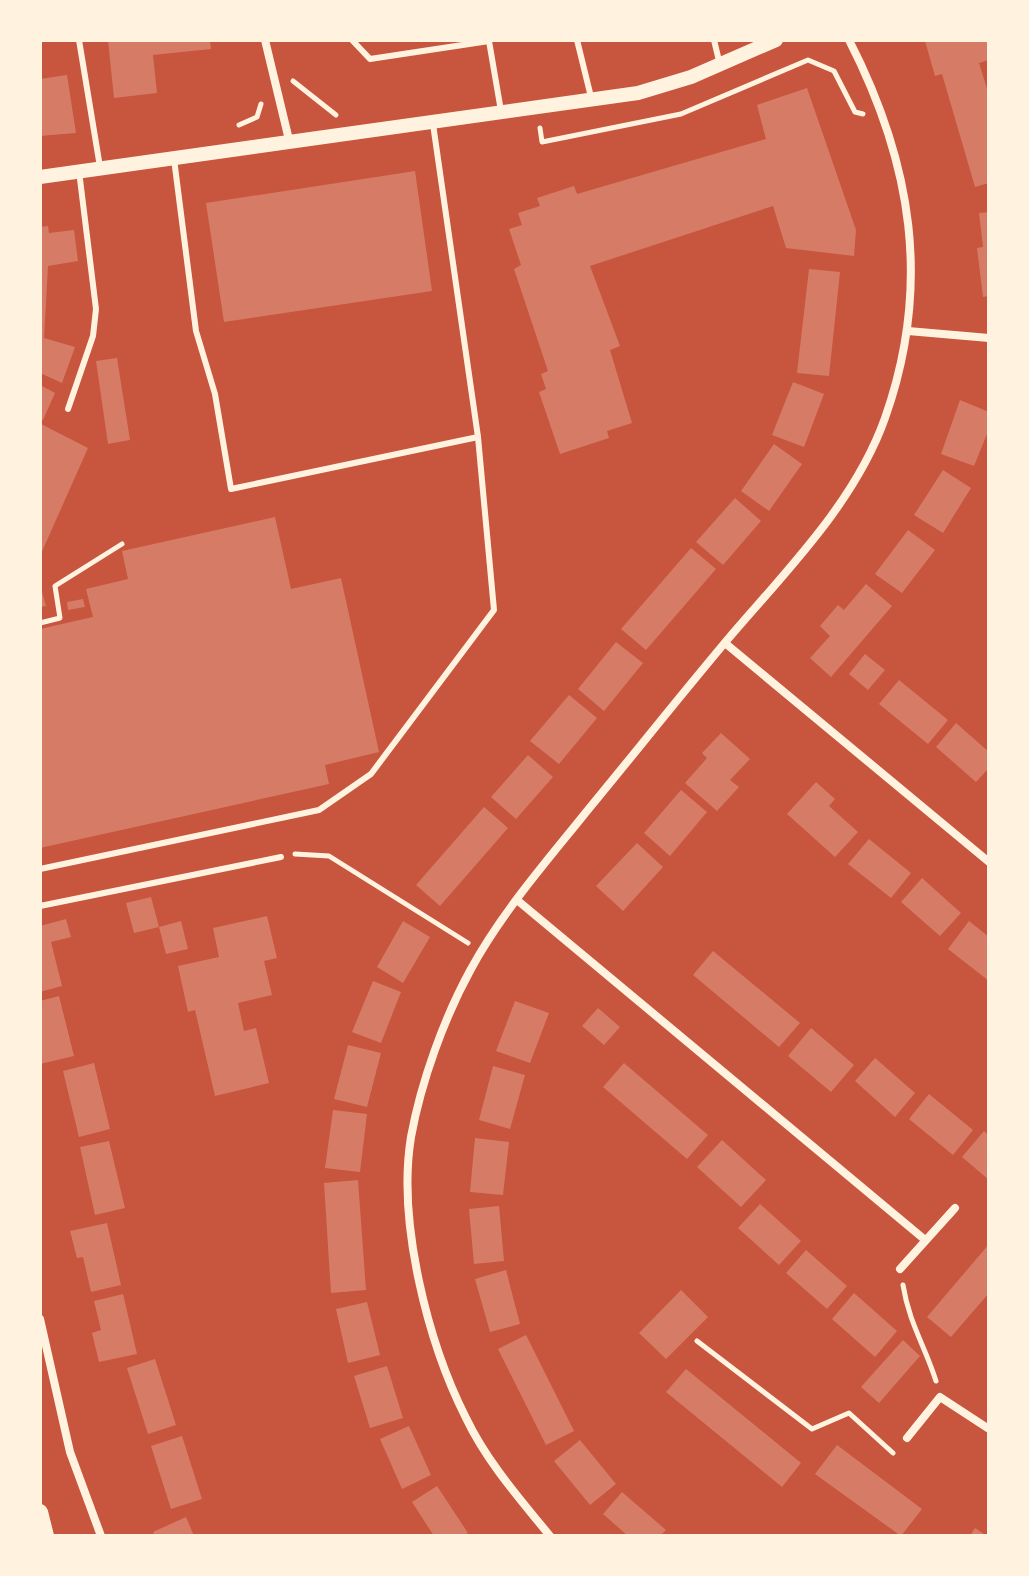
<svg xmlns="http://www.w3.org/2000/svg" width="1029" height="1576" viewBox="0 0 1029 1576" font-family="Signika,sans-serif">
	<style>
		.building { fill: #d67c66 }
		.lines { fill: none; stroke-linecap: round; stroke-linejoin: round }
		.path { stroke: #fff3e0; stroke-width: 5 }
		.service { stroke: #fff3e0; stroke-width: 6 }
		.minor { stroke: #fff3e0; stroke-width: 8 }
		.tertiary { stroke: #fff3e0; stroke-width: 14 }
		.secondary { stroke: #fff3e0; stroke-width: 16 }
	</style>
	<rect width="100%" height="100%" fill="#c8553d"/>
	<g class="building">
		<polygon points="108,40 210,40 211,49 153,55 157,93 114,98"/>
		<polygon points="989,40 989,60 979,63 989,95 989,183 975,187 942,74 935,76 925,41"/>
		<polygon points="67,75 76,133 40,136 40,79"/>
		<polygon points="807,88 856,230 854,256 786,248 773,206 590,266 620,346 610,350 632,423 607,431 609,438 560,454 539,392 546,389 541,374 548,371 514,269 521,265 509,229 522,225 518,213 540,206 537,198 574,186 577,194 766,139 757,105"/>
		<polygon points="415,171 432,291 224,322 206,203"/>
		<polygon points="989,212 989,296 983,297 977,248 983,247 979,213"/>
		<polygon points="48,226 49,233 74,230 78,261 48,266 44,338 75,347 62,383 40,373 40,227"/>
		<polygon points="809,269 840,272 829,376 797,373"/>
		<polygon points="117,358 130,440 108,444 96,361"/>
		<polygon points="793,382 824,394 804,447 772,435"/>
		<polygon points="40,385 55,393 43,420 40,419"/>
		<polygon points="960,400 989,412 989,429 974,466 941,454"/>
		<polygon points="41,424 88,448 40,556 40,426"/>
		<polygon points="774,444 802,464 769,511 741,491"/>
		<polygon points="943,470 971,488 943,533 914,515"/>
		<polygon points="735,498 761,521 723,565 696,542"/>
		<polygon points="275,517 291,589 341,578 379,752 325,765 329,784 40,848 40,629 93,617 86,589 128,579 122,551"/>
		<polygon points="908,530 935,550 902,593 875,574"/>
		<polygon points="691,548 716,569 646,650 621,629"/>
		<polygon points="866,584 892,606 831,677 810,658 830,636 820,626 838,605 844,610"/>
		<polygon points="40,585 46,606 40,607"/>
		<polygon points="83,599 85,607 68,610 67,602"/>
		<polygon points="616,642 643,663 604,711 578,689"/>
		<polygon points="865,654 885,670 868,690 849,674"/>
		<polygon points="899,680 948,720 928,744 879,704"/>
		<polygon points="569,695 597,718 559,764 530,741"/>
		<polygon points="956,723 989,752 989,768 976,782 936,747"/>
		<polygon points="721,733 750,759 730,780 739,787 717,811 685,783 707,758 702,753"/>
		<polygon points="528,755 553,777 516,819 491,797"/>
		<polygon points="816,782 835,799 829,806 858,832 835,857 787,814"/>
		<polygon points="681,790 707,812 670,856 644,833"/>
		<polygon points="484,807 508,828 440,906 416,885"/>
		<polygon points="869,839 911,873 891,898 848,864"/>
		<polygon points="637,843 663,867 623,911 596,886"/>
		<polygon points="922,878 961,913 940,936 901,902"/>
		<polygon points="151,897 159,927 134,933 126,903"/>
		<polygon points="267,916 277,958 264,961 272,995 238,1003 244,1031 256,1028 269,1083 215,1096 195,1010 188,1012 178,966 219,957 213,928"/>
		<polygon points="66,919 71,937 51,942 62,986 40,992 40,926"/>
		<polygon points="181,921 188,949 166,954 159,927"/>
		<polygon points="403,921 430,937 403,983 377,967"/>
		<polygon points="969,921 989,937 989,981 948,949"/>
		<polygon points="713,951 800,1023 779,1047 693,975"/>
		<polygon points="373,981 401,992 381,1043 352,1032"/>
		<polygon points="59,996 74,1056 40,1064 40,1001"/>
		<polygon points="515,1001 549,1013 530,1063 496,1051"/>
		<polygon points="598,1008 620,1027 604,1045 582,1026"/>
		<polygon points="811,1028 854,1065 831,1092 788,1056"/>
		<polygon points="348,1045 381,1053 367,1107 334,1099"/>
		<polygon points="875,1058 915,1093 895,1117 855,1081"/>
		<polygon points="94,1063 110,1129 79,1137 63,1071"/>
		<polygon points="624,1063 708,1135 687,1159 603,1087"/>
		<polygon points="493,1066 525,1075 510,1129 479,1120"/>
		<polygon points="929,1094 973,1130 953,1155 909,1119"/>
		<polygon points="333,1110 367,1114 360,1172 325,1168"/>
		<polygon points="984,1131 989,1136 989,1180 962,1157"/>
		<polygon points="475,1138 509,1142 503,1195 470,1192"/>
		<polygon points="722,1140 766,1180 741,1207 697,1167"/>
		<polygon points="109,1141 125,1208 95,1215 80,1147"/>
		<polygon points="358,1180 366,1290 331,1293 324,1183"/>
		<polygon points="760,1204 801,1241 779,1265 738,1228"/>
		<polygon points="499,1206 504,1261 474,1264 469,1209"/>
		<polygon points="107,1223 121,1285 91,1292 83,1257 77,1258 70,1231"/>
		<polygon points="989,1244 989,1293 951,1337 927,1317"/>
		<polygon points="806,1250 847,1286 827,1309 786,1273"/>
		<polygon points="506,1270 520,1324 490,1332 475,1279"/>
		<polygon points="681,1290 708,1317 666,1359 639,1333"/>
		<polygon points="854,1293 897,1331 875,1357 832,1319"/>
		<polygon points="123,1294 137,1354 99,1362 92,1333 101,1330 94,1301"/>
		<polygon points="367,1302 380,1355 348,1363 336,1309"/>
		<polygon points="526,1335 574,1431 546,1445 498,1349"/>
		<polygon points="903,1340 920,1356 879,1403 861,1387"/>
		<polygon points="155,1359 176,1425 148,1434 127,1368"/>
		<polygon points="387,1366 403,1418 370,1428 354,1376"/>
		<polygon points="686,1369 801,1463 782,1487 666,1392"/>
		<polygon points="409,1426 431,1475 402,1489 380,1439"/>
		<polygon points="182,1436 202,1499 171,1509 151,1446"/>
		<polygon points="580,1440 616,1484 590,1505 554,1461"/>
		<polygon points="837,1445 922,1509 901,1536 815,1474"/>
		<polygon points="437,1486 468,1533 462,1536 434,1536 412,1502"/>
		<polygon points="622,1492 666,1530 660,1536 628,1536 603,1514"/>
		<polygon points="186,1517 194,1536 155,1536 153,1532"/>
		<polygon points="975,1528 987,1536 970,1536"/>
	</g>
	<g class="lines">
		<g class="path">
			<polyline points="293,81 336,115"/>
			<polyline points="239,125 257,117 261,104"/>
			<polyline points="540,128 542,142 681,114 808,60 834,71 855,112 863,114"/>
			<polyline points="40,623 60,618 55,586 122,544"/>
			<polyline points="295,854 329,856 468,943"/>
			<path d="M903,1285C909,1323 925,1346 936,1381"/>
			<polyline points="697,1341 812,1429 849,1413 893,1453"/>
		</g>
		<g class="service">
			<polyline points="79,40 100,167"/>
			<polyline points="352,40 370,59 489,41 501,111"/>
			<polyline points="577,40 591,97"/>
			<polyline points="714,40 720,65"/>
			<polyline points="174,159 196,331 215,394 231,489 478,437"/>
			<polyline points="68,409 93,336 96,309 79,171"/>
			<polyline points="40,869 319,810 371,774 494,610 478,437 433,124"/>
			<polyline points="40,906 281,857"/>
		</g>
		<g class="minor">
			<polyline points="265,40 290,144"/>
			<polyline points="908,331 989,338"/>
			<polyline points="725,643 989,862"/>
			<polyline points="517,900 924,1239"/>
			<polyline points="900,1269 955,1208"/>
			<polyline points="40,1319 70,1452 101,1536"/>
			<polyline points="907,1438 940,1397 989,1429"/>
			<path d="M550,1536C520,1499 487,1462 466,1418C428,1343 397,1222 411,1137C421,1082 444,1018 471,969C502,912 547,861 587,811C634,754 680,696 728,639C785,572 855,503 885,418C932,285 912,163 849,40"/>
		</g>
		<polyline class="tertiary" points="40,177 638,93 691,77 776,40"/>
		<polyline class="secondary" points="40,1512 46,1536"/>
	</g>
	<rect width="1029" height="1576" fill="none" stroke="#fff3e0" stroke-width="84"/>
</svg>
